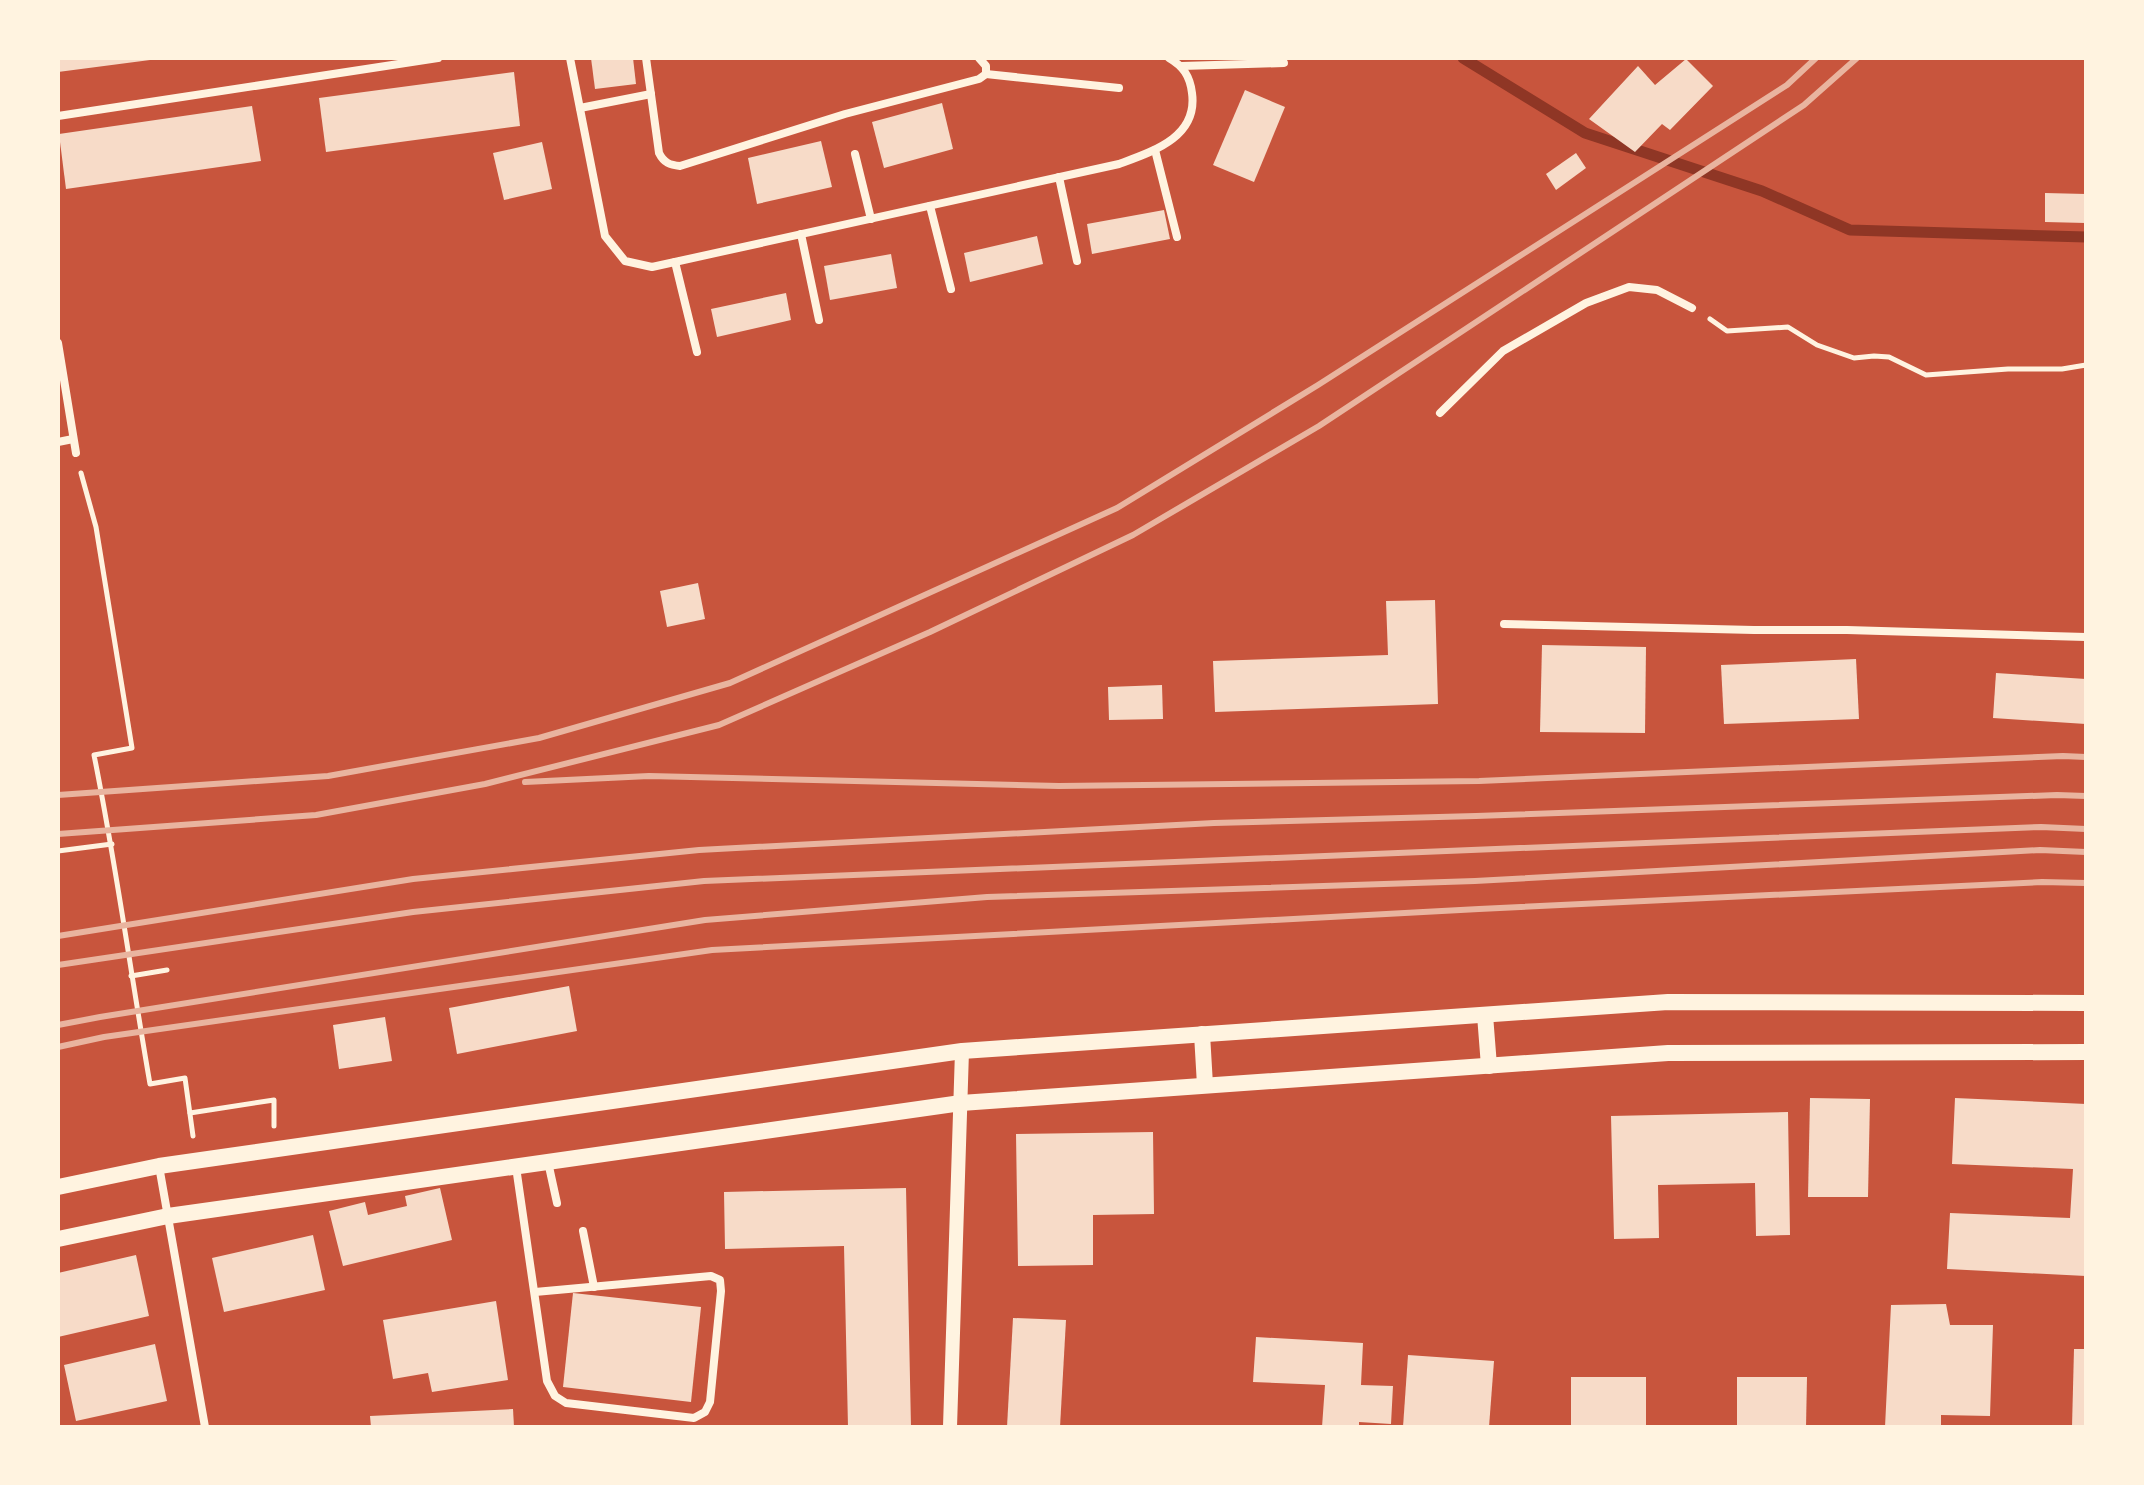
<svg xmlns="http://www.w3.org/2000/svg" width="2144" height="1485" viewBox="0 0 2144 1485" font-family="Jost,sans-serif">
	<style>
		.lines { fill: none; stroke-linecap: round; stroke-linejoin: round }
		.stream { stroke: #8f3625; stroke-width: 11 }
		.building { fill: #f7dbc8 }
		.path { stroke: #fff3e0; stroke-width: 5 }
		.minor { stroke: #fff3e0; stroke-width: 8 }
		.tertiary { stroke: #fff3e0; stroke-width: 14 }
		.secondary { stroke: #fff3e0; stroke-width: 16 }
		.rail { stroke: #e9b49f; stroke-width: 6 }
	</style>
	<rect width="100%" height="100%" fill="#c8553d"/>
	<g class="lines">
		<polyline class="stream" points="1463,58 1585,133 1762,191 1850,230 2086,237"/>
	</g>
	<g class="building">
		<polygon points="58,58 150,58 150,60 58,72"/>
		<polygon points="591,58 633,58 636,84 595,89"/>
		<polygon points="1686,59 1713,86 1670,130 1662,124 1635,152 1589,119 1638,66 1655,85"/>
		<polygon points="514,72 520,126 326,152 319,98"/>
		<polygon points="1245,90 1285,107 1254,182 1213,165"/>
		<polygon points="942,103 953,149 884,168 872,122"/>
		<polygon points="252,106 261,161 66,189 59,134"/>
		<polygon points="821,141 832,187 757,204 748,158"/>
		<polygon points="542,142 552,189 504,200 493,153"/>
		<polygon points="1576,153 1586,168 1556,190 1546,174"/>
		<polygon points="2045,193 2086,194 2086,223 2045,222"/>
		<polygon points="1164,210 1170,239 1092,254 1087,224"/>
		<polygon points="1037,236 1043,264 970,282 964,253"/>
		<polygon points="891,254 897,288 830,300 824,266"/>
		<polygon points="786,293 791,320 717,337 711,309"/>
		<polygon points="698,583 705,619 667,627 660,591"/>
		<polygon points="1435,600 1438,704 1215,712 1213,661 1388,655 1386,601"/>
		<polygon points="1542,645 1646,647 1645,733 1540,732"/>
		<polygon points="1856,659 1859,719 1724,724 1721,665"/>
		<polygon points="1996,673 2086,679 2086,724 1993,718"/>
		<polygon points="1162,685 1163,719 1109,720 1108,687"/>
		<polygon points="569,986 577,1031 457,1054 449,1008"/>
		<polygon points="385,1017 392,1061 339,1069 333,1025"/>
		<polygon points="1810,1098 1870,1099 1868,1197 1808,1197"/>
		<polygon points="1955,1098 2086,1104 2086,1276 1947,1269 1950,1213 2070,1218 2073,1169 1952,1164"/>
		<polygon points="1788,1112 1790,1235 1756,1236 1755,1183 1658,1185 1659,1238 1614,1239 1611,1116"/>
		<polygon points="1153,1132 1154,1214 1093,1215 1093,1265 1018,1266 1016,1134"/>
		<polygon points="440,1188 452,1240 343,1266 329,1211 365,1202 368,1215 407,1206 405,1196"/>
		<polygon points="906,1188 911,1427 848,1427 844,1246 725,1249 724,1192"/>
		<polygon points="313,1235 325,1290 224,1312 212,1258"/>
		<polygon points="136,1255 149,1316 58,1337 58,1273"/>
		<polygon points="573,1293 701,1307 691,1402 563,1387"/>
		<polygon points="496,1301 508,1380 432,1392 428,1373 393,1379 383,1320"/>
		<polygon points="1946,1304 1950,1325 1993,1325 1990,1416 1941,1415 1941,1427 1885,1427 1891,1305"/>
		<polygon points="1013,1318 1066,1320 1060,1427 1007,1427"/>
		<polygon points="1256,1337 1363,1343 1361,1385 1393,1386 1391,1424 1359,1422 1359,1427 1322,1427 1325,1385 1253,1382"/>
		<polygon points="155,1344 167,1401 76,1421 64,1365"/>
		<polygon points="2074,1349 2086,1349 2086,1427 2072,1427"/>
		<polygon points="1408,1355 1494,1361 1489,1427 1403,1427"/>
		<rect x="1571" y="1377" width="75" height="50"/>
		<polygon points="1737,1377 1807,1377 1806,1427 1737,1427"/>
		<polygon points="513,1409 514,1427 371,1427 370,1416"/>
	</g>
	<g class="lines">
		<g class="path">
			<polyline points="1710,319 1727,331 1788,327 1817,345 1854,358 1874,356 1889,357 1926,375 2008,369 2062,369 2086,365"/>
			<path d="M81,473L96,527L132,748L94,755C116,864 131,975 150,1084L185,1078L193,1136"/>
			<polyline points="58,851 112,844"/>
			<polyline points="131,976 167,970"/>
			<polyline points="190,1113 274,1100 274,1126"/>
		</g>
		<g class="minor">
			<path d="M570,58L605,236L625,261L652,267L1119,164C1154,151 1198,137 1192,93C1190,76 1183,66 1169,58"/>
			<path d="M646,58L659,153C664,163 670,165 680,166L845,114L979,79L986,74V66L979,58"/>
			<polyline points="1182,66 1284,63"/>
			<polyline points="986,74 1119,88"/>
			<polyline points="580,108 651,94"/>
			<polyline points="58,116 438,58"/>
			<polyline points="1155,150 1177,237"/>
			<polyline points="855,154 871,219"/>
			<polyline points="1059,177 1077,261"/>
			<polyline points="930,206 951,289"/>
			<polyline points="801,234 819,320"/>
			<polyline points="675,262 697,352"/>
			<polyline points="58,343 76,453"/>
			<polyline points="1440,413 1503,351 1586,303 1629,287 1657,290 1692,308"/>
			<polyline points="58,442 73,439"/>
			<polyline points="1504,624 1754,630 1847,630 2086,637"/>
			<polyline points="548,1162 557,1203"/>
			<polyline points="159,1166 205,1427"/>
			<polyline points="516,1167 547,1381 555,1396 566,1403 694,1418 705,1412 710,1402 721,1291 720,1280 711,1276 535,1292"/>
			<polyline points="583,1231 594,1287"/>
		</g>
		<polyline class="tertiary" points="950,1427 962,1051"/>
		<g class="secondary">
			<polyline points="1485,1015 1489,1066"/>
			<polyline points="1202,1034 1205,1085"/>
			<polyline points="58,1187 159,1166 962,1051 1668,1002 2086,1003"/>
			<polyline points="58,1239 168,1216 961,1103 1668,1053 2086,1052"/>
		</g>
		<g class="rail">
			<polyline points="525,782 649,776 1059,786 1479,781 2063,756 2086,757"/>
			<polyline points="58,795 328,776 539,738 730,683 1117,508 1318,385 1787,85 1816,58"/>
			<polyline points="58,834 316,815 485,784 719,725 930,632 1133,535 1319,426 1804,105 1857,58"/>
			<polyline points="58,936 413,879 699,850 1214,823 1476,816 2057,795 2086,796"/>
			<polyline points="58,965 413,912 704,881 2041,827 2086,829"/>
			<polyline points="58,1025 100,1017 705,920 987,897 1475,881 2040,850 2086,852"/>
			<polyline points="58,1047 104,1037 712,950 1479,909 2042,882 2086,883"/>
		</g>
	</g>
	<rect width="2144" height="1485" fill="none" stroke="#fff3e0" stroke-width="120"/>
</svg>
